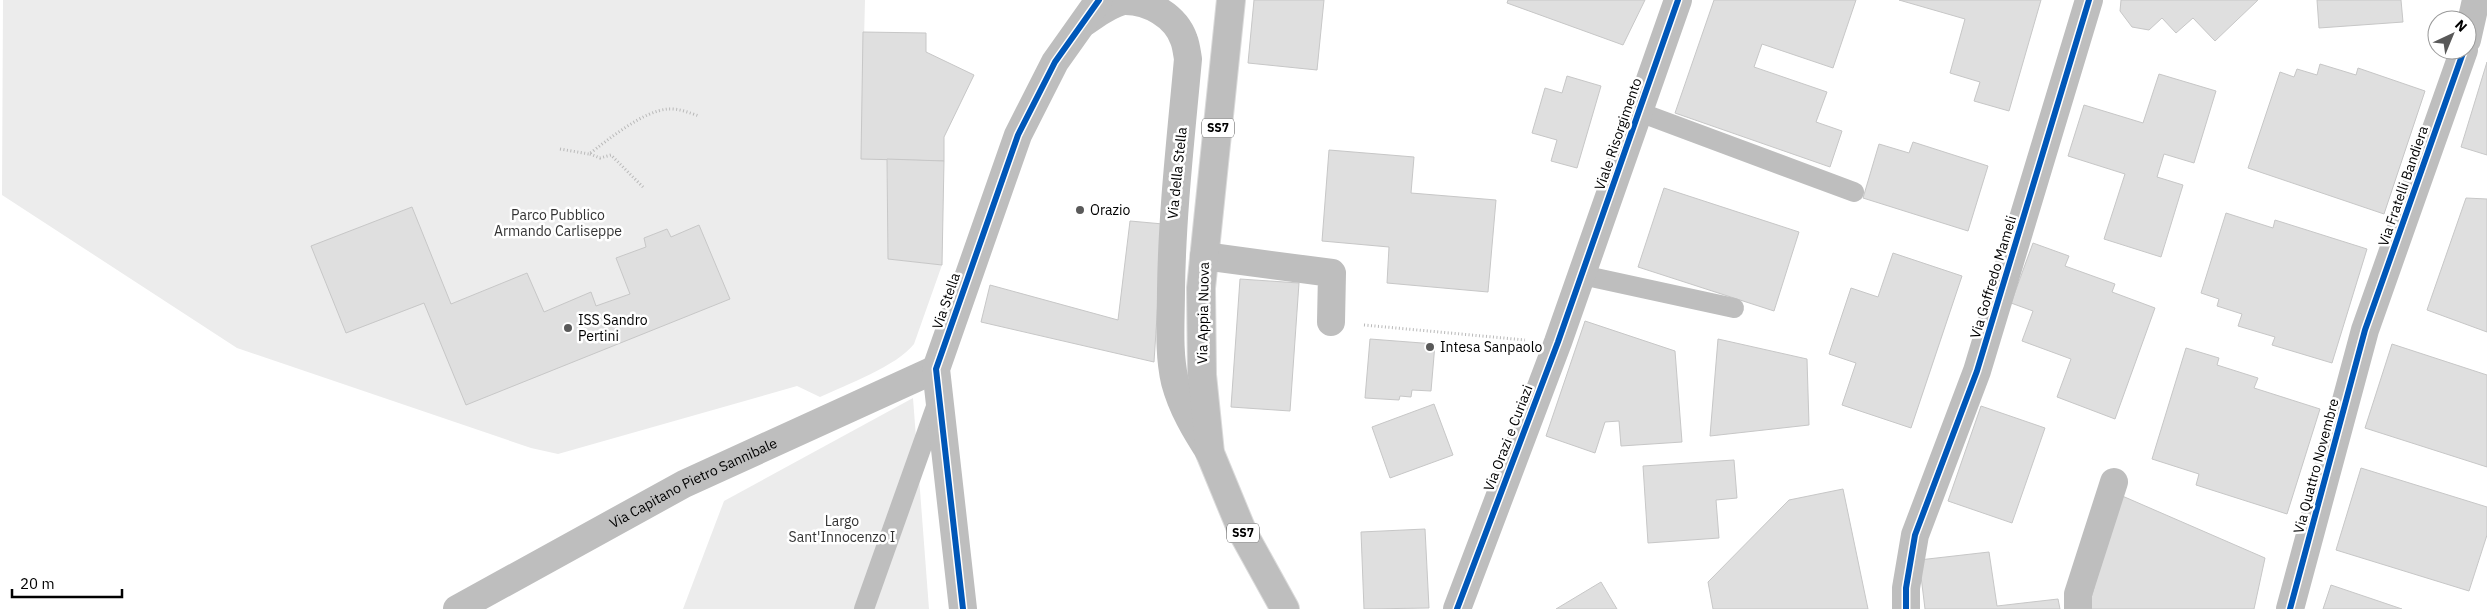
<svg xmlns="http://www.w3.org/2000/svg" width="2487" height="609" viewBox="0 0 2487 609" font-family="'IBM Plex Sans',sans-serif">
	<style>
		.green { fill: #ececec }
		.building { fill: #dfdfdf; stroke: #c7c7c7 }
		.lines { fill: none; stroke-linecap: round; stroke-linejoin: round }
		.primary-casing { stroke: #dbdbdb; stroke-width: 30 }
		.path { stroke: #b9b9b9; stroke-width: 3; stroke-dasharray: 1 2.5; stroke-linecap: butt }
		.service { stroke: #bebebe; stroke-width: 20 }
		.minor { stroke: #bebebe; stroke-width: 28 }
		.tertiary { stroke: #bebebe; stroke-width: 28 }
		.primary { stroke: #bebebe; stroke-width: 28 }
		.cycleway-casing { stroke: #fff; stroke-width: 9 }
		.cycleway { stroke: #0057b8; stroke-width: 6 }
		.poi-dot { fill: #595959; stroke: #fff; stroke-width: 2 }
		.labels { text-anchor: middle; stroke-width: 5; stroke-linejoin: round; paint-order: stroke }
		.shield { fill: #fff; stroke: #4c4c4c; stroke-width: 1 }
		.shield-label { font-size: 12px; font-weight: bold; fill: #000 }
		.street-label { font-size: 14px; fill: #000; stroke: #fff }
		.poi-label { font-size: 14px; fill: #000; stroke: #fff; text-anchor: start }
		.park-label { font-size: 14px; fill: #333; stroke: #fff }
	</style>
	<rect width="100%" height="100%" fill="#fff"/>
	<g class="green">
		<path d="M3,0H865L861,159H887L888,259L942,265L914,344C897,366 846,385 820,397L797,386L558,454L531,448L237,348L2,195Z"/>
		<polygon points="913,398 929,609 683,609 724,501"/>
	</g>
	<g class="building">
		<polygon points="1254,0 1324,0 1317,70 1248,63"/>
		<polygon points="1508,0 1645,0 1623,45 1507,3"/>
		<polygon points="1714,0 1856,0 1833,68 1762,44 1754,67 1827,92 1816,122 1842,131 1830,167 1675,113"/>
		<polygon points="1899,0 2041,0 2009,111 1974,101 1980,82 1950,73 1965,19"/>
		<polygon points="2121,0 2258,0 2215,41 2193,18 2176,33 2162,18 2149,30 2132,27 2120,11"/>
		<polygon points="2317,0 2401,0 2403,22 2319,28"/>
		<polygon points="863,32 926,33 926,52 974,75 944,137 944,161 861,159"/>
		<polygon points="2487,62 2487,155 2461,147"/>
		<polygon points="2320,64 2356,75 2358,68 2425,91 2384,214 2248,168 2280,72 2294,77 2297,69 2317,75"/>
		<polygon points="2159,74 2216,91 2194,163 2164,154 2157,177 2183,185 2161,257 2104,239 2125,174 2068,156 2084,105 2143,123"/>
		<polygon points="1567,76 1601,86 1577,168 1551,161 1557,140 1532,133 1545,88 1562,93"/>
		<polygon points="1913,142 1988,166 1968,231 1863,198 1879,144 1909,153"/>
		<polygon points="1329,150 1414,157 1411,193 1496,200 1488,292 1387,283 1389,247 1322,241"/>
		<polygon points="887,159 944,161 942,265 888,259"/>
		<polygon points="1664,188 1799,232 1774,311 1638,267"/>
		<polygon points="2466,198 2487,199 2487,332 2427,310"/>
		<polygon points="412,207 451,304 527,273 544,312 591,292 596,306 630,294 616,258 646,247 644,238 667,229 671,237 699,225 730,299 466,405 424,303 346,333 311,246"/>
		<polygon points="2226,213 2273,228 2275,220 2367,249 2332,363 2272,345 2275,337 2238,326 2242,314 2217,306 2219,299 2201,293"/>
		<polygon points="1130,221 1163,224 1154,362 981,322 990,285 1118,320"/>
		<polygon points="2033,243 2069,256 2065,266 2115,284 2112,292 2155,308 2115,419 2057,397 2071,359 2022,341 2033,311 2011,303"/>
		<polygon points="1893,253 1962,276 1911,428 1842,405 1856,363 1829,354 1851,288 1878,297"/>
		<polygon points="1240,279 1299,283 1290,411 1231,407"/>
		<polygon points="1585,321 1675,351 1682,442 1621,446 1619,421 1605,422 1595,453 1546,436"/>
		<polygon points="1370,339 1435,344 1431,391 1412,390 1411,397 1400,396 1399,400 1365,398"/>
		<polygon points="1718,339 1807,359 1809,425 1710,436"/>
		<polygon points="2392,344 2487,375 2487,467 2365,428"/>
		<polygon points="2186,348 2219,358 2217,365 2258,378 2254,388 2320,409 2287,514 2196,485 2199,474 2152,459"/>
		<polygon points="1434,404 1453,455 1390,478 1372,427"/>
		<polygon points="1981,406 2045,428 2012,523 1948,501"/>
		<polygon points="1734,460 1737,498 1716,500 1719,538 1648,543 1643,466"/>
		<polygon points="2361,468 2487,507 2487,535 2469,591 2336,550"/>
		<polygon points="1843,489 1868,609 1713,609 1708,582 1789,500"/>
		<polygon points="2120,495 2265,558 2254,609 2088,609"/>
		<polygon points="1425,529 1429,608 1364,609 1361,532"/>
		<polygon points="1989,552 1997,606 2058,599 2060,609 1925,609 1919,560"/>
		<polygon points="1601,582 1617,609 1556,609"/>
		<polygon points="2331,585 2402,609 2323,609"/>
	</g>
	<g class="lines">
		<g class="primary-casing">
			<polyline id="primary" points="1231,0 1201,288 1202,375 1210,453 1243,533 1285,609"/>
		</g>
		<g class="path">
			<path d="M560,149L589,154C609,139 643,111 668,109C678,108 690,113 699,116"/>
			<polyline points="590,154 600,158 611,155 643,187"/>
			<polyline points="1364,325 1525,340"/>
		</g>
		<g class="service">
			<polyline points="1639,112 1854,192"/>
			<polyline points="1582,275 1734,308"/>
			<polyline points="864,609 938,401"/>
		</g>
		<g class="minor">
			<polyline points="2467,40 2476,0"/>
			<polyline points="1204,256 1332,273 1331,322"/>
			<path id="s1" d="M457,609L684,484L936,369"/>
			<polyline points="1906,609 1906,588 1915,535 1977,371 2089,0"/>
			<polyline points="2078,609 2078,594 2114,482"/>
			<polyline points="2290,609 2365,330 2464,50"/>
		</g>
		<g class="tertiary">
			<path d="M1085,22C1097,14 1108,5 1123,1C1148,0 1176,16 1184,40C1186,45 1187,53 1188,59C1181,136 1172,213 1171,290C1171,320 1168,352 1175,382C1182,408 1195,430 1210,453"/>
			<polyline points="963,609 936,369 1018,135 1055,62 1099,0"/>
			<polyline points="1457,609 1558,342 1678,0"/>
		</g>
		<use href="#primary" class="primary"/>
		<g class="cycleway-casing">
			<g id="cycleway">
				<polyline points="963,609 936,369 1018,135 1055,62 1099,0"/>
				<polyline points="1457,609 1558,342 1678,0"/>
				<polyline points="1906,609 1906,588 1915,535 1977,371 2089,0"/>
				<polyline points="2290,609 2365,330 2464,50"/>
			</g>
		</g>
		<use href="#cycleway" class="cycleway"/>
	</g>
	<g class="poi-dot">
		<circle cx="1080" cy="210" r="5"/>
		<circle cx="568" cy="328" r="5"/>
		<circle cx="1430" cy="347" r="5"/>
	</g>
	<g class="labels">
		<g class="shield">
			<rect x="1202" y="118.5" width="32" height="19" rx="4"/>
			<rect x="1227" y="523.5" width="32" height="19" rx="4"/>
		</g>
		<g class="shield-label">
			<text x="1218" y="132">SS7</text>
			<text x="1243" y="537">SS7</text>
		</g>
		<g class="street-label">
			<text transform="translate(1618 134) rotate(-71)" y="5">Viale Risorgimento</text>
			<text transform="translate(1177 173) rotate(-84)" y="5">Via della Stella</text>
			<text transform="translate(2403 186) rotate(-71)" y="5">Via Fratelli Bandiera</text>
			<text transform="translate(1993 277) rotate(-73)" y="5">Via Goffredo Mameli</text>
			<text transform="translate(946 301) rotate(-71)" y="5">Via Stella</text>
			<text transform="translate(1203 313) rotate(-89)" y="5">Via Appia Nuova</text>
			<text transform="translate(1508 438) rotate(-69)" y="5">Via Orazi e Curiazi</text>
			<text transform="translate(2316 466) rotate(-75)" y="5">Via Quattro Novembre</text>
			<text dy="5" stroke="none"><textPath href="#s1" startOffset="268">Via Capitano Pietro Sannibale</textPath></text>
		</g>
		<g class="poi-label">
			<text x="1090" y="215">Orazio</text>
			<text x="578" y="325">ISS Sandro<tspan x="578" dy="16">Pertini</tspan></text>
			<text x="1440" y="352">Intesa Sanpaolo</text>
		</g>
		<g class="park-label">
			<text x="558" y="220">Parco Pubblico<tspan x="558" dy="16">Armando Carliseppe</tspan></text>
			<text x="842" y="526">Largo<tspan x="842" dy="16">Sant'Innocenzo I</tspan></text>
		</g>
	</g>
	<g transform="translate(2452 35) rotate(44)"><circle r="24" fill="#ffffff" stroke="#999999"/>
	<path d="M0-4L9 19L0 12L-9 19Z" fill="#595959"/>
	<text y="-8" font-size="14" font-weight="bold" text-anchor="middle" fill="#000000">N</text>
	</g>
	<path d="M12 589v8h110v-8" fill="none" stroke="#000000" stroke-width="2.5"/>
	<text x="20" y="589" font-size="15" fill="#000000" stroke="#ffffff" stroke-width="4" paint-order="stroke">20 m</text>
</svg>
